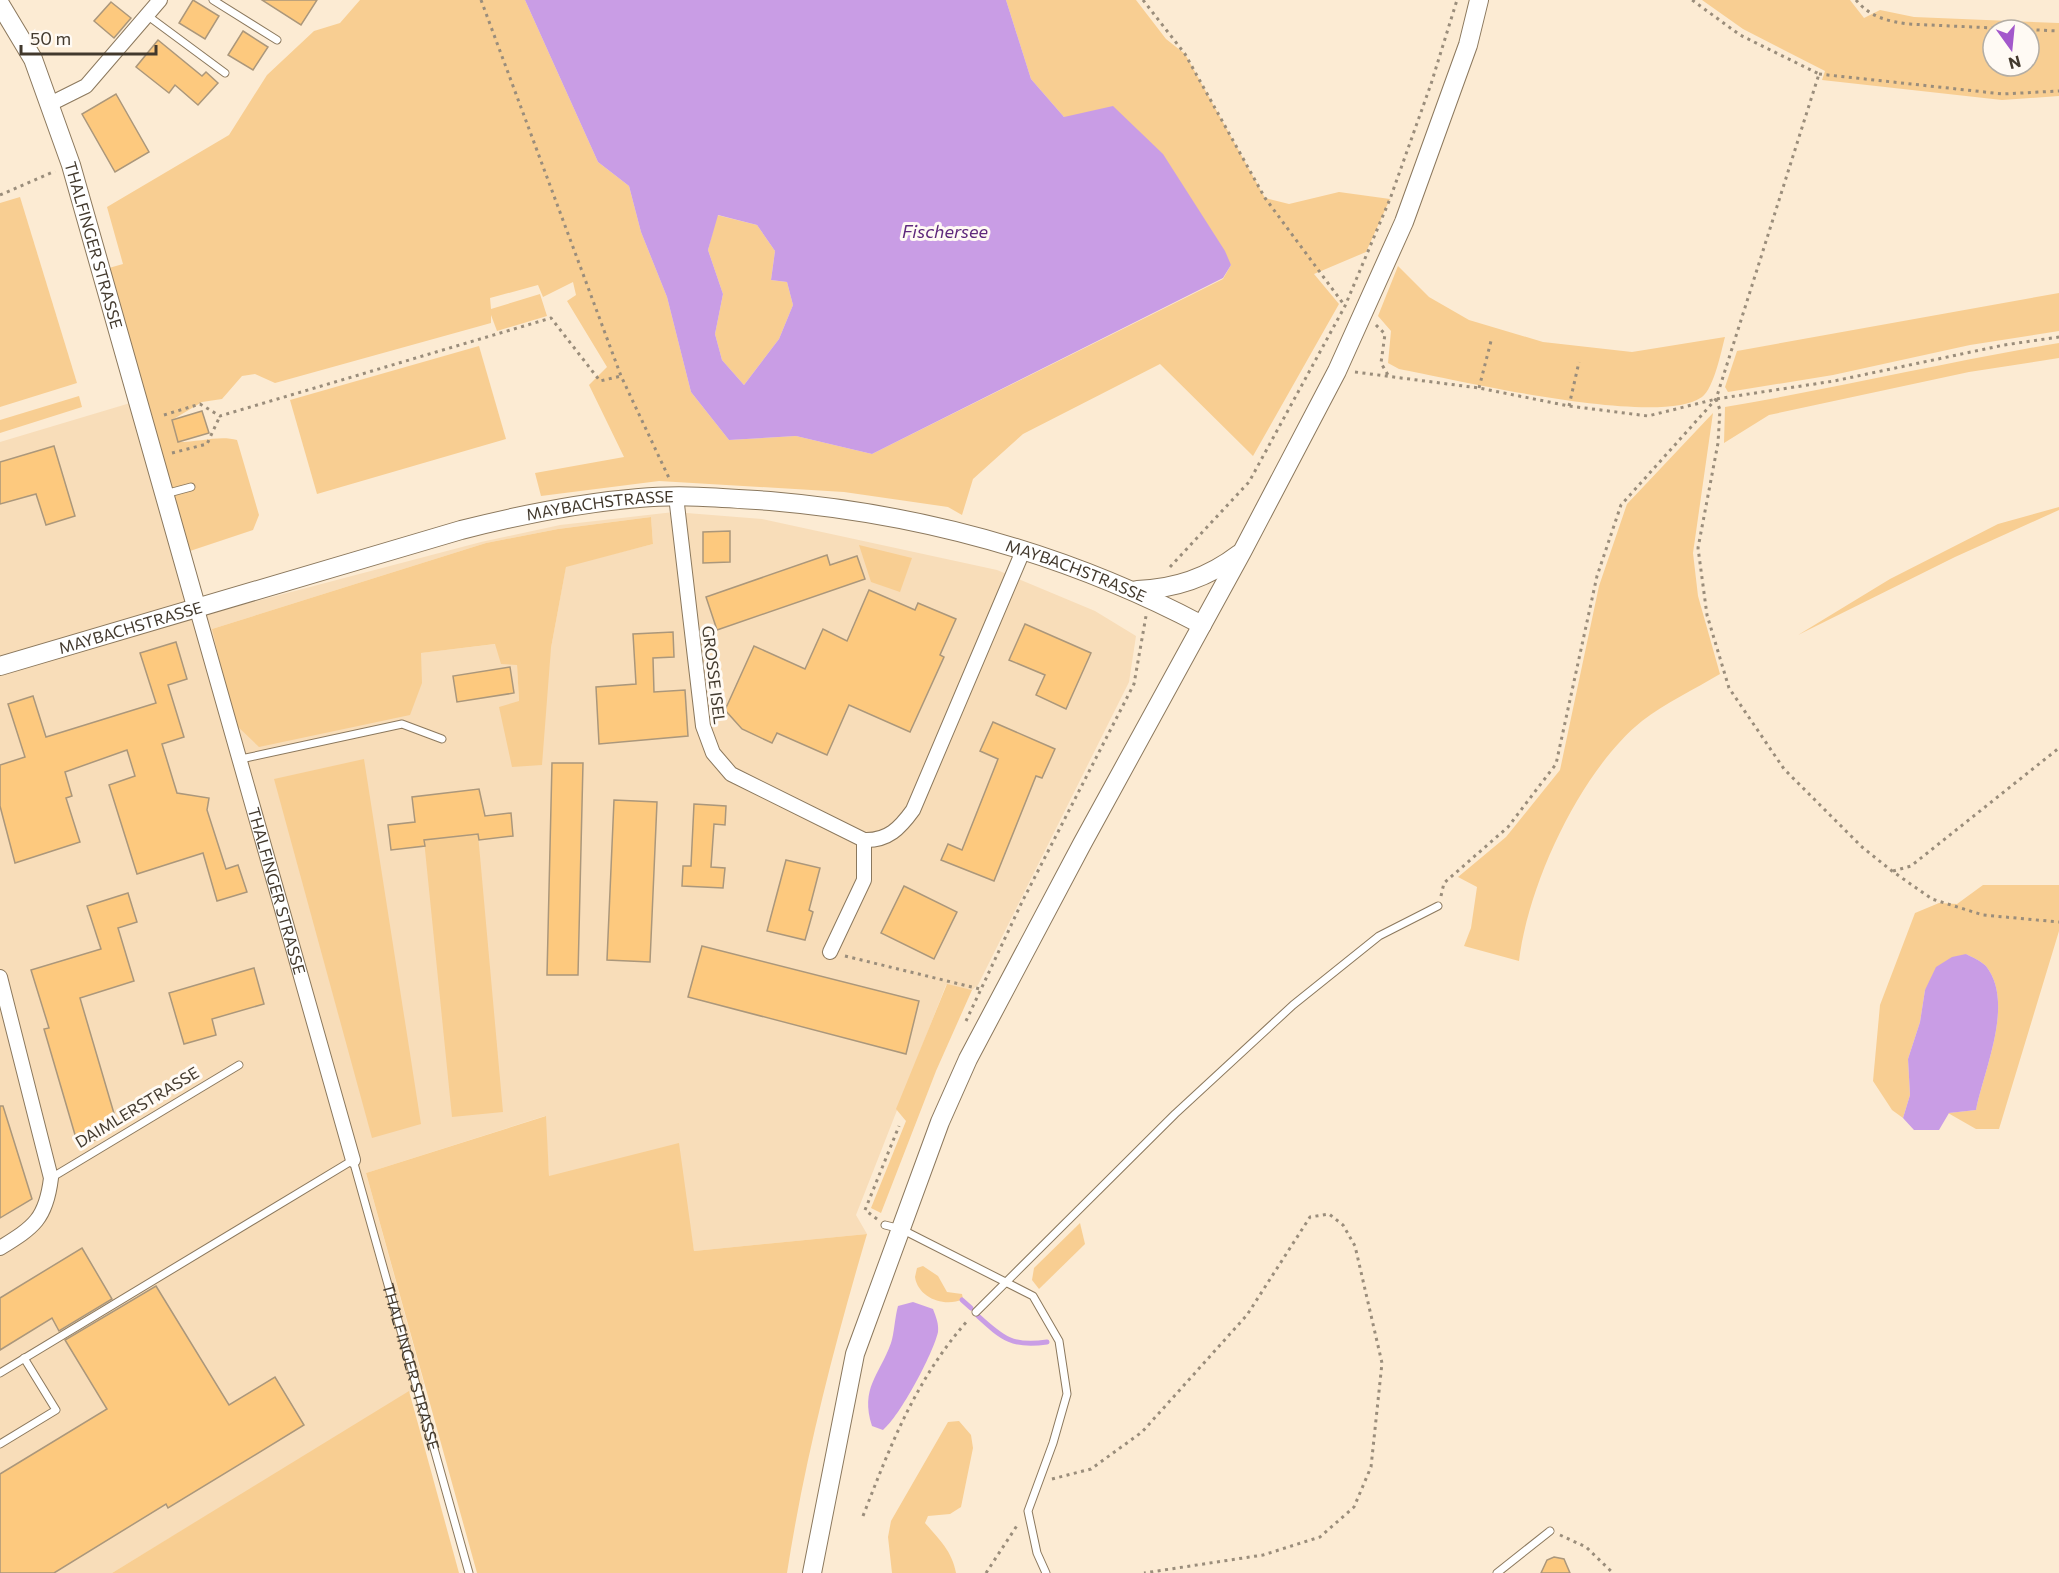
<svg xmlns="http://www.w3.org/2000/svg" width="2059" height="1573" viewBox="0 0 2059 1573" font-family="Commissioner,sans-serif">
	<style>
		.built { fill: #f8ddb9; fill-rule: evenodd }
		.green { fill: #f8ce92; fill-rule: evenodd }
		.water { fill: #c99de5; fill-rule: evenodd }
		.lines { fill: none; stroke-linecap: round; stroke-linejoin: round }
		.stream { stroke: #c99de5; stroke-width: 5 }
		.building { fill: #fdc97e; stroke: #ab977b; stroke-width: 1.5 }
		.service-casing { stroke: #8b785d; stroke-width: 9 }
		.minor-casing { stroke: #8b785d; stroke-width: 16 }
		.tertiary-casing { stroke: #8b785d; stroke-width: 20 }
		.path { stroke: #9a8d7b; stroke-width: 3; stroke-dasharray: 3 4.5; stroke-linecap: butt }
		.service { stroke: #fff; stroke-width: 7 }
		.minor { stroke: #fff; stroke-width: 14 }
		.tertiary { stroke: #fff; stroke-width: 18 }
		.labels { text-anchor: middle; stroke-width: 6; stroke-linejoin: round; paint-order: stroke }
		.street-label { font-size: 16px; fill: #42392d; stroke: #fffaf4 }
		.water-label { font-size: 18px; font-style: italic; fill: #5f297c; stroke: #fffaf4 }
	</style>
	<rect width="100%" height="100%" fill="#fcebd3"/>
	<path class="built" d="M147,398L208,614L481,542L560,525L674,512L762,519L997,570L1095,611L1136,636L1129,682L978,985L972,990L946,985L856,1215L867,1234L694,1251L686,1203L549,1176L545,1116L366,1173L424,1384L112,1573H0V442ZM651,517L653,544L566,566L551,648L512,767L519,702L517,665L496,644L420,653L212,629L486,543L558,529Z"/>
	<g class="green">
		<path d="M360,0H525L598,162L629,186L641,232L667,297L691,392L729,440L796,436L872,454L1223,279L1231,265L1064,117L1031,79L1006,0H1136L1166,39L1185,54L1265,198L1289,204L1339,192L1390,199L1366,252L1314,274L1339,304L1253,456L1160,364L1023,434L973,479L962,515L948,507L844,492L659,481L541,496L535,473L624,457L589,385L607,367L567,301L576,295L573,282L543,297L538,285L490,298L491,309L540,294L547,316L497,331L491,315V323L275,383L255,374L242,376L222,399L202,402L172,420L179,442C199,442 220,435 237,440L259,515L253,530L190,551L109,268L123,264L107,207L229,135L267,75L314,31L340,23Z"/>
		<path d="M1702,0H1850L1864,18L1880,10L1914,17L2059,23V96L2002,100L1822,80L1825,71L1743,29ZM1993,30H2029V66H1993Z"/>
		<polygon points="20,197 77,383 0,407 0,203"/>
		<polygon points="717,215 757,225 775,251 771,280 787,282 793,305 779,339 744,385 722,360 715,334 723,294 708,250"/>
		<path d="M1398,266L1429,297L1469,320L1543,342L1632,352L1725,337C1721,352 1714,388 1702,397C1659,428 1457,380 1399,369L1388,363L1391,331L1378,316Z"/>
		<polygon points="2059,293 2059,331 1970,345 1833,375 1728,392 1725,387 1737,351"/>
		<path d="M2059,343V358L1969,372L1769,415L1724,443L1725,407C1837,388 1947,362 2059,343Z"/>
		<polygon points="479,346 506,439 317,494 290,400"/>
		<polygon points="79,396 82,407 0,433 0,420"/>
		<path d="M1713,413L1693,553L1698,596L1720,674C1695,689 1665,703 1642,721C1581,770 1528,884 1519,961L1464,946L1471,928L1477,887L1458,877L1506,837L1560,770L1599,586L1627,504Z"/>
		<polygon points="2059,507 2059,510 1955,557 1798,635 1890,579 1998,524"/>
		<polygon points="651,517 653,544 566,567 551,648 542,765 512,767 499,707 519,701 517,665 501,664 495,644 421,653 422,683 410,715 259,747 234,723 212,629 486,543 558,529"/>
		<polygon points="859,545 912,558 900,592 871,582"/>
		<polygon points="364,759 421,1124 372,1138 274,779"/>
		<polygon points="478,834 503,1112 452,1117 424,840"/>
		<path d="M1983,885H2059V931L1999,1129H1976L1948,1113L1976,1110C1984,1069 2015,1003 1986,966C1981,961 1972,957 1966,954L1925,990L1920,1022L1908,1059L1910,1095L1903,1118L1892,1110L1873,1081L1880,1005L1915,913L1939,903L1957,904Z"/>
		<polygon points="947,984 972,990 936,1071 881,1213 871,1208 906,1121 896,1109"/>
		<path d="M546,1116L549,1176L679,1143L694,1251L867,1234C834,1346 805,1457 787,1573H477L366,1173Z"/>
		<polygon points="1080,1223 1085,1244 1039,1289 1032,1280 1034,1268"/>
		<path d="M923,1266L938,1276L947,1292L962,1294L963,1299C945,1308 918,1298 915,1277L917,1268Z"/>
		<polygon points="409,1391 459,1573 112,1573"/>
		<path d="M959,1421L971,1435L973,1448L961,1507L950,1514L928,1516L925,1523C939,1539 952,1551 956,1573H892L888,1537L891,1521L948,1422Z"/>
	</g>
	<g class="water">
		<path d="M525,0H1006L1031,79L1064,117L1113,106L1163,154L1225,251L1231,265L1223,278L872,454L796,436L729,440L691,392L667,297L641,232L629,186L598,162ZM718,215L757,225L775,251L771,280L787,282L793,305L779,339L744,385L722,360L715,334L723,294L708,250Z"/>
		<path d="M1966,954C1972,957 1981,961 1986,966C2015,1003 1984,1069 1976,1110L1949,1113L1939,1130H1914L1903,1118L1910,1095L1908,1059L1920,1022L1925,990L1936,967L1952,957Z"/>
		<path d="M913,1302L933,1309C936,1317 939,1324 938,1332C933,1354 900,1416 883,1430L872,1426C860,1388 879,1376 891,1343C894,1335 895,1316 898,1306Z"/>
	</g>
	<g class="lines">
		<g class="stream">
			<polyline points="962,1300 971,1308"/>
			<path d="M978,1316C1003,1339 1013,1347 1047,1342"/>
		</g>
	</g>
	<g class="building">
		<polygon points="193,0 219,16 205,39 179,23"/>
		<polygon points="262,0 317,0 301,25"/>
		<polygon points="111,2 131,18 114,38 94,21"/>
		<polygon points="243,31 268,47 253,70 228,55"/>
		<polygon points="158,40 202,76 206,72 218,83 198,105 175,85 169,93 136,67"/>
		<polygon points="116,94 149,152 115,172 82,114"/>
		<polygon points="202,411 209,433 178,442 172,420"/>
		<polygon points="54,446 75,516 46,525 36,494 0,504 0,462"/>
		<polygon points="730,531 730,562 703,563 703,532"/>
		<polygon points="827,555 830,565 857,556 865,579 717,630 706,597"/>
		<polygon points="869,590 915,610 918,603 956,619 940,655 944,657 910,732 849,705 827,755 777,733 772,743 742,729 725,710 754,646 805,669 823,629 847,641"/>
		<polygon points="1025,624 1091,653 1066,709 1036,695 1045,675 1009,660"/>
		<polygon points="673,632 674,657 653,658 654,692 685,690 688,736 599,744 596,687 636,684 633,634"/>
		<polygon points="176,642 187,679 168,685 184,737 162,744 177,793 209,798 207,810 226,869 238,865 247,892 217,901 203,853 137,874 109,785 135,776 127,750 65,772 72,796 66,798 80,842 15,863 0,806 0,765 25,757 8,704 33,696 46,737 156,703 140,653"/>
		<polygon points="510,667 514,693 457,702 453,676"/>
		<polygon points="993,722 1055,749 1042,778 1036,776 994,881 941,860 948,844 962,850 998,759 980,751"/>
		<polygon points="552,763 583,763 578,975 547,975"/>
		<polygon points="479,789 485,816 511,813 513,836 479,840 478,834 424,840 425,846 391,850 388,825 415,822 412,797"/>
		<polygon points="614,800 657,802 650,962 607,960"/>
		<polygon points="694,804 726,806 725,825 714,824 711,867 725,868 723,888 682,886 683,866 691,866"/>
		<polygon points="786,860 820,868 809,910 813,912 805,940 767,931"/>
		<polygon points="904,886 957,912 934,959 881,933"/>
		<polygon points="128,893 137,922 118,928 134,981 80,998 118,1127 99,1133 101,1138 78,1145 44,1029 49,1028 31,970 101,949 87,906"/>
		<polygon points="702,946 919,1001 906,1054 688,997"/>
		<polygon points="254,968 264,1004 212,1019 216,1035 184,1044 169,993"/>
		<polygon points="0,1106 3,1106 32,1199 0,1218"/>
		<polygon points="82,1248 112,1299 59,1331 52,1318 0,1350 0,1298"/>
		<polygon points="156,1286 229,1405 275,1377 304,1425 168,1508 166,1504 54,1573 0,1573 0,1474 107,1409 65,1340"/>
		<polygon points="1554,1557 1564,1559 1570,1573 1541,1573 1547,1560"/>
	</g>
	<g class="lines">
		<g class="service-casing">
			<g id="service">
				<polyline points="213,0 277,40"/>
				<polyline points="148,16 225,73"/>
				<polyline points="165,494 191,487"/>
				<polyline points="241,759 402,724 442,739"/>
				<polyline points="51,1178 239,1065"/>
				<polyline points="885,1225 901,1229 1033,1296 1059,1341 1067,1394 1053,1443 1028,1511 1037,1553 1046,1573"/>
				<polyline points="976,1312 1175,1114 1293,1005 1379,936 1438,906"/>
				<path id="s1" d="M0,1373L353,1160L469,1573"/>
				<polyline points="0,1444 56,1410 24,1358"/>
				<polyline points="1497,1573 1550,1531"/>
			</g>
		</g>
		<g class="minor-casing">
			<g id="minor">
				<polyline points="50,104 86,86 160,0"/>
				<path d="M676,496L703,726L713,753L731,774L864,840C888,841 900,828 913,810L1023,551"/>
				<path id="s2" d="M196,606L353,1160"/>
				<polyline points="830,952 864,880 864,840"/>
				<path d="M0,977L51,1178C46,1219 34,1227 0,1248"/>
			</g>
		</g>
		<g class="tertiary-casing">
			<g id="tertiary">
				<path id="s3" d="M0,4L33,59L71,165L196,606"/>
				<path d="M1137,590C1174,589 1209,577 1239,554"/>
				<path id="s4" d="M0,666L461,530C520,515 579,503 639,498C683,494 727,498 770,501C923,514 1066,553 1202,625"/>
				<polyline points="812,1573 855,1354 940,1122 968,1059 1082,844 1242,552 1337,371 1404,222 1468,45 1479,0"/>
			</g>
		</g>
		<g class="path">
			<polyline points="481,0 621,376 669,478"/>
			<polyline points="1143,0 1185,54 1265,198 1345,306"/>
			<path d="M1856,0C1870,17 1887,21 1908,24L2059,31"/>
			<polyline points="1819,74 2003,94 2059,91"/>
			<polyline points="0,195 55,171"/>
			<polyline points="1376,325 1385,334 1381,363 1388,375"/>
			<polyline points="1355,372 1479,388 1569,406 1648,416 1716,399 1834,381 2004,345 2059,337"/>
			<polyline points="1479,388 1491,341"/>
			<polyline points="1716,399 1720,410 1718,443 1698,548 1707,615 1729,688 1784,769 1862,847 1892,871 1932,899 1983,915 2059,922"/>
			<polyline points="1569,406 1579,362"/>
			<polyline points="164,415 200,404 220,416 551,318 600,381 621,376"/>
			<polyline points="172,453 207,444 220,416"/>
			<polyline points="1170,567 1249,482 1345,306 1390,199 1431,84 1457,0"/>
			<polyline points="1893,871 1911,866 2059,748"/>
			<polyline points="1441,896 1444,883 1508,827 1556,764 1597,576 1621,505 1716,399 1819,74 1740,35 1692,0"/>
			<polyline points="845,956 980,989"/>
			<polyline points="966,1021 1022,902 1134,684 1146,616"/>
			<polyline points="877,1219 865,1210 899,1126"/>
			<polyline points="1052,1479 1091,1469 1142,1432 1247,1315 1310,1217 1329,1214 1343,1225 1355,1246 1382,1363 1371,1467 1354,1507 1320,1537 1263,1555 1144,1573"/>
			<path d="M863,1516C891,1444 916,1379 968,1320"/>
			<polyline points="1560,1535 1586,1547 1613,1573"/>
			<polyline points="986,1573 1018,1524"/>
		</g>
		<use href="#service" class="service"/>
		<use href="#minor" class="minor"/>
		<use href="#tertiary" class="tertiary"/>
	</g>
	<g class="labels">
		<g class="street-label">
			<text dy="6" stroke="none"><textPath href="#s3" startOffset="260">THALFINGER STRASSE</textPath></text>
			<text dy="6" stroke="none"><textPath href="#s4" startOffset="622">MAYBACHSTRASSE</textPath></text>
			<text dy="6" stroke="none"><textPath href="#s4" startOffset="1108">MAYBACHSTRASSE</textPath></text>
			<text dy="6" stroke="none"><textPath href="#s4" startOffset="136">MAYBACHSTRASSE</textPath></text>
			<text transform="translate(714 675) rotate(83)" y="6">GROSSE ISEL</text>
			<text dy="6" stroke="none"><textPath href="#s2" startOffset="296">THALFINGER STRASSE</textPath></text>
			<text transform="translate(137 1107) rotate(-31)" y="6">DAIMLERSTRASSE</text>
			<text dy="6" stroke="none"><textPath href="#s1" startOffset="627">THALFINGER STRASSE</textPath></text>
		</g>
		<g class="water-label">
			<text x="945" y="238">Fischersee</text>
		</g>
	</g>
	<g transform="translate(2011 48) rotate(165)"><circle r="28" fill="#fffaf4" stroke="#b3ada4" stroke-width="1.5"/>
	<path d="M0-4.5L10 22L0 15L-10 22Z" fill="#a358cb"/>
	<text y="-9" font-size="16" font-weight="bold" text-anchor="middle" fill="#42392d">N</text>
	</g>
	<path d="M21 45v9h135v-9" fill="none" stroke="#42392d" stroke-width="3"/>
	<text x="30" y="45" font-size="18" fill="#42392d" stroke="#fffaf4" stroke-width="4.5" paint-order="stroke">50 m</text>
</svg>
